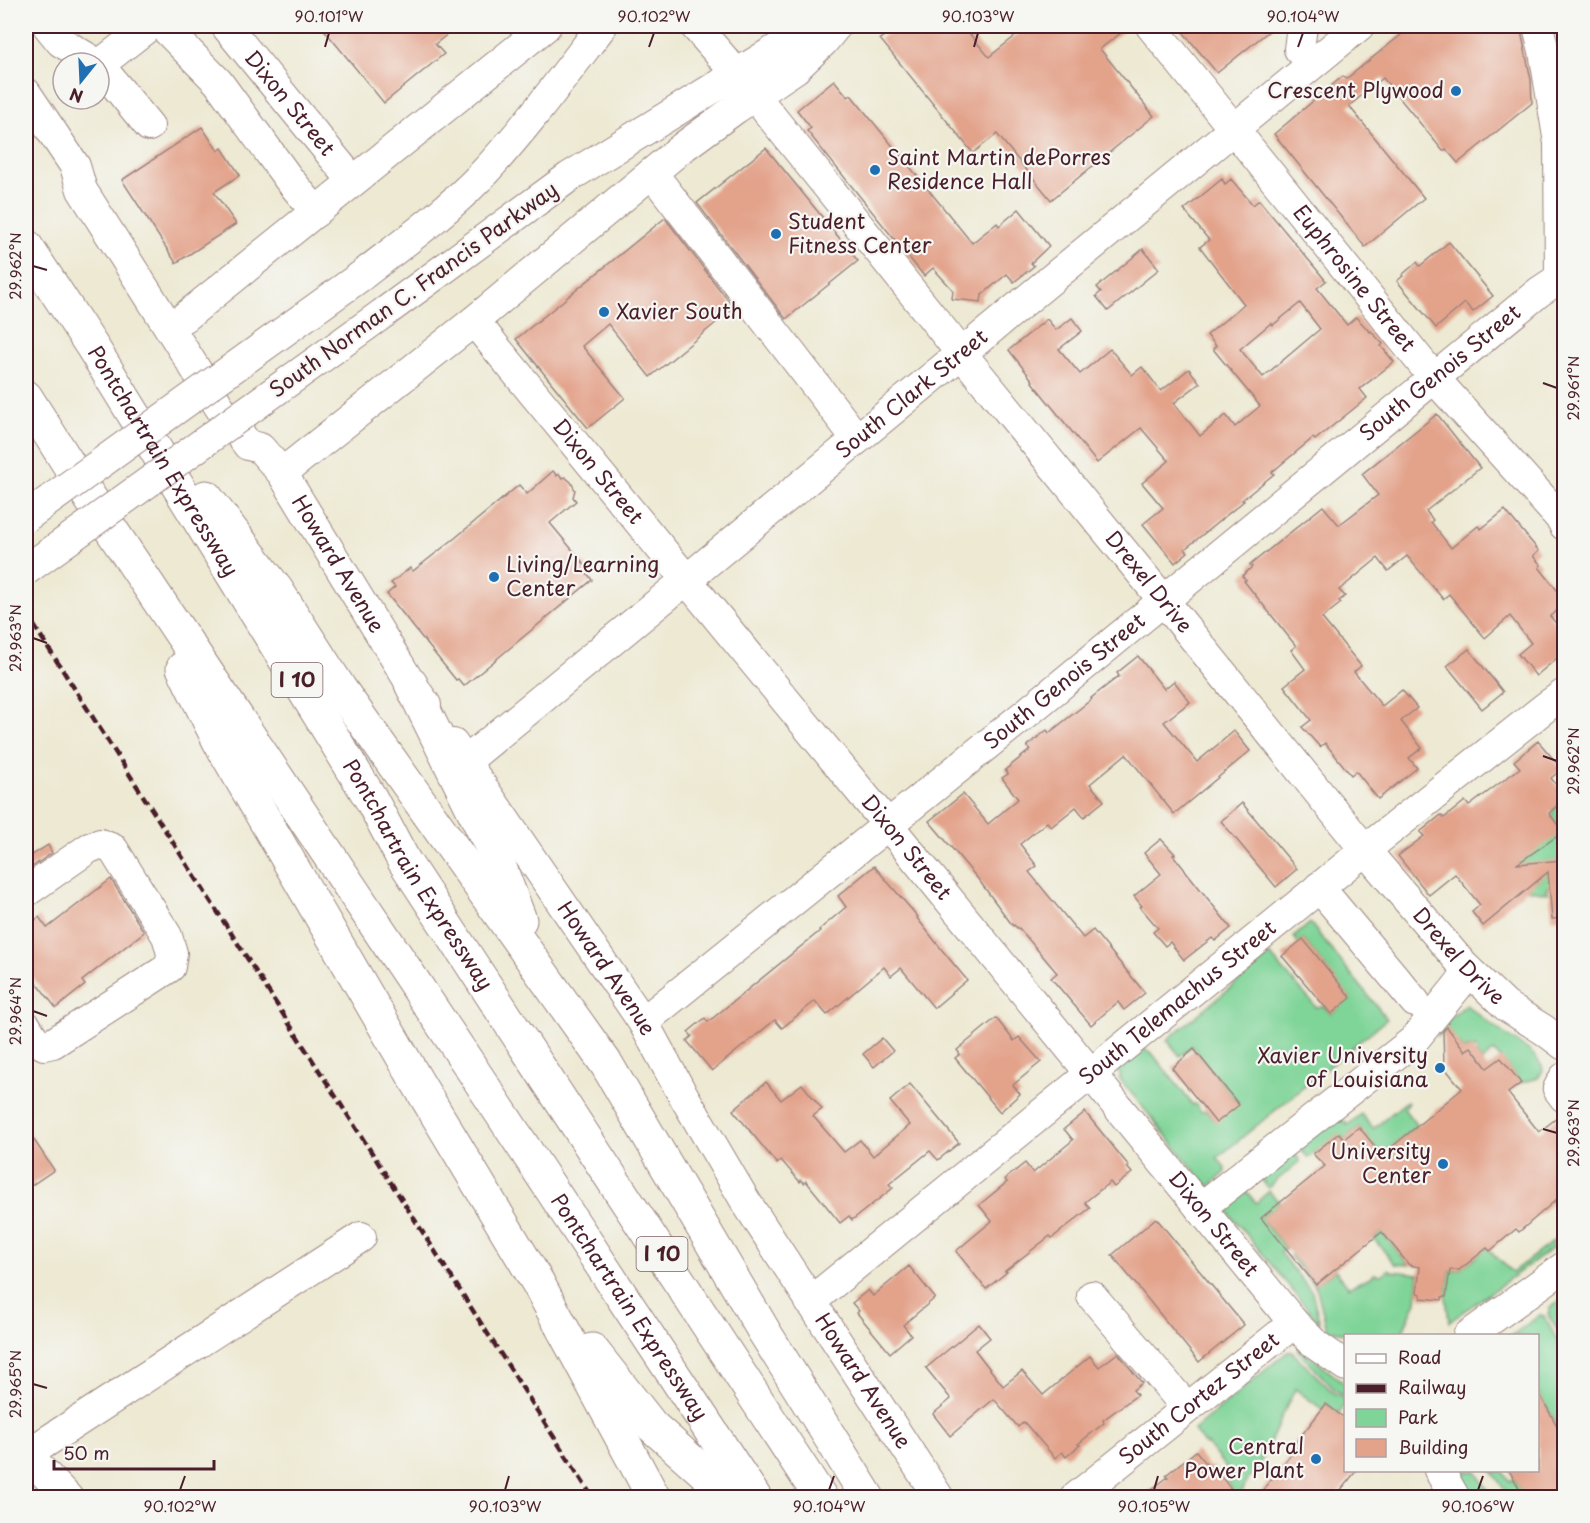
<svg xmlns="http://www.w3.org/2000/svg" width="1590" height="1523" viewBox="0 0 1590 1523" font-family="'Playpen Sans',sans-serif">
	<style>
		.green { fill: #7fd498; stroke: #647a62; stroke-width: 1.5 }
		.building { fill: #e3a38b; fill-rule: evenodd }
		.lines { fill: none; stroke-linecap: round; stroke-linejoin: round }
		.minor-casing { stroke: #9c847f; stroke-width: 32 }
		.highway-casing { stroke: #9c847f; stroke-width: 35 }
		.minor { stroke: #fff; stroke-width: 30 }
		.highway { stroke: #fff; stroke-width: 33 }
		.rail { stroke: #4a1f2b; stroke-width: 4.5; stroke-dasharray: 9 4.5; stroke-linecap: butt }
		.minor-bridge-casing { stroke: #9c847f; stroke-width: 32; stroke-linecap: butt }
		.minor-bridge { stroke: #fff; stroke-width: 30 }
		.ticks { fill: none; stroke: #4a1f2b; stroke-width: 2 }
		.poi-dot { fill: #1f6fb2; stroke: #f6f6f2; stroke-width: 2 }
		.labels { text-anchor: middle; stroke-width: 4.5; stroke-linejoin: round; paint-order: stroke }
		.shield { fill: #f6f6f2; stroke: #7e6067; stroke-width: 1.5 }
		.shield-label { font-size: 20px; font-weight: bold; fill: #4a1f2b }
		.poi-label { font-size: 21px; fill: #4a1f2b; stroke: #f6f6f2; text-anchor: end }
		.street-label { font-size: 21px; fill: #4a1f2b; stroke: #f6f6f2 }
		.neatline { fill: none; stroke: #4a1f2b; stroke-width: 2 }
		.ticks-label { font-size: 15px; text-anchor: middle; fill: #4a1f2b }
	</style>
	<rect width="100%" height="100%" fill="#f6f6f2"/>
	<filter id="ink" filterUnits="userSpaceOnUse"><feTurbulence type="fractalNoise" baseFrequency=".0167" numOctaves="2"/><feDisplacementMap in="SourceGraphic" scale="12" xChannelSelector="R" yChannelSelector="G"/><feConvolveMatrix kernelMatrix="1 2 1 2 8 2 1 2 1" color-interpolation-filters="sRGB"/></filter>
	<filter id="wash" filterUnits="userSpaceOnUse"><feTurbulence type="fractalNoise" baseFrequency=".008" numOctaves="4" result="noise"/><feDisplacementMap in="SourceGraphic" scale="24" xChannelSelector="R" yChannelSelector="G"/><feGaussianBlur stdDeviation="1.35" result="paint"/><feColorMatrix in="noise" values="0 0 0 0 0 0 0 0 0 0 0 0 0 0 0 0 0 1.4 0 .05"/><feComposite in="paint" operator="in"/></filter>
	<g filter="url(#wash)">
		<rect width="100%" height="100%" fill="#ede9d3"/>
		<g class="green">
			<polygon points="1564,800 1564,860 1557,861 1549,887 1547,888 1548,893 1526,889 1539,879 1515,861 1563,832 1551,816 1554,809"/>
			<polygon points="1310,923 1387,1019 1217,1158 1225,1167 1226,1172 1210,1186 1204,1182 1119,1078 1121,1076 1117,1070 1145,1049 1149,1053 1151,1052 1193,1105 1195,1104 1201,1112 1206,1111 1216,1122 1238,1104 1192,1046 1180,1056 1167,1040 1270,955 1316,1007 1323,1006 1331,1014 1350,998 1303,939 1298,943 1294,937"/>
			<polygon points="1466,1005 1504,1034 1531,1052 1542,1066 1543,1070 1538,1078 1521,1083 1494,1051 1482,1061 1476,1054 1478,1051 1475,1047 1472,1049 1470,1047 1465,1051 1447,1028 1437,1037 1443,1024"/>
			<polygon points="1407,1101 1408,1103 1404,1109 1417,1126 1382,1155 1359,1127 1344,1139 1339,1134 1308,1158 1298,1146 1339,1116 1348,1125 1361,1114 1373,1129"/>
			<polygon points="1292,1150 1300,1161 1268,1188 1261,1179"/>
			<polygon points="1243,1190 1247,1192 1256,1203 1269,1191 1280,1203 1261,1218 1286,1249 1280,1253 1312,1292 1320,1324 1228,1212 1226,1205"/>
			<polygon points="1382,1232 1409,1265 1395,1264 1374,1239"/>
			<polygon points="1563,1234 1564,1236 1564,1240 1449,1322 1446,1297 1450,1270 1459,1270 1487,1248 1512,1272"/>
			<polygon points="1290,1256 1293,1256 1316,1285 1335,1270 1349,1287 1371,1277 1374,1274 1381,1275 1389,1269 1391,1271 1419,1274 1416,1301 1401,1335 1351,1335 1327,1329 1317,1289"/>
			<polygon points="1564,1298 1564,1342 1548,1314 1550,1308"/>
			<polygon points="1540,1315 1544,1316 1564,1353 1564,1438 1538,1391 1538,1336 1511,1336"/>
			<polygon points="1300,1348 1345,1384 1345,1396 1335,1390 1297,1350"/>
			<polygon points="1291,1351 1334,1393 1341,1396 1345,1401 1339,1414 1327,1404 1322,1409 1295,1389 1253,1478 1248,1477 1243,1490 1238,1497 1226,1497 1233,1491 1228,1483 1234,1478 1207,1444 1205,1445 1194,1430 1287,1352"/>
			<polygon points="1456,1471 1476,1471 1492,1497 1472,1497"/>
			<polygon points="1492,1471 1502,1471 1510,1481 1514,1479 1524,1497 1509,1497"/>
		</g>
		<g id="blocks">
			<g class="building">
				<polygon points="321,26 458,26 435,44 444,54 384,103"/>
				<polygon points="897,26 963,26 989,57 1028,26 1130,26 1100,49 1154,116 1051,200 997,134 973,153 880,39"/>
				<polygon points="1178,26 1275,26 1217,73"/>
				<polygon points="1412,26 1520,26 1531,80 1532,103 1458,163 1446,149 1443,151 1383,78 1349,106 1424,198 1365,247 1274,134 1343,76 1346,79"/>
				<polygon points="834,80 848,97 851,95 972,243 997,223 999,226 1019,209 1049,246 1031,263 1034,266 1014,282 1007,274 982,295 981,302 952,299 953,290 933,268 924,276 807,131 811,128 797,110"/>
				<polygon points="202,127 218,151 222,148 240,175 214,192 236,224 176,263 122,180"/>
				<polygon points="766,148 858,261 786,319 697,203"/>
				<path d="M1222,179L1225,184L1231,179L1253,205L1259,200L1326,281L1317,288L1347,325L1356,317L1370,332L1371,331L1383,344L1381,346L1394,362L1360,389L1367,398L1315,440L1313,438L1272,472L1274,474L1242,500L1244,501L1185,549L1188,552L1175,563L1143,524L1163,508L1142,483L1169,461L1141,428L1097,463L1032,382L1033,381L1009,350L1047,319L1056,330L1072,318L1082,331L1059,349L1080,374L1110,349L1132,375L1142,367L1161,391L1189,369L1200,383L1174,403L1200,436L1226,415L1235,427L1260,406L1213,349L1216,346L1207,335L1244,304L1200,247L1209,240L1184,210ZM1300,303L1320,329L1263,377L1240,349L1271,323L1273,325Z"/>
				<polygon points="665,218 734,308 650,377 608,324 582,346 625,398 588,428 516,339"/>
				<polygon points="1449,242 1493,296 1473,312 1465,303 1436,328 1397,281 1403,276 1402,275 1417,262 1420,266"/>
				<polygon points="1143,249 1159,269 1108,311 1096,296 1101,292 1097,287"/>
				<polygon points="1437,414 1480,468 1426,511 1433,520 1431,522 1451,548 1478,526 1481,529 1505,510 1539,551 1533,556 1541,565 1539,567 1564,599 1564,605 1550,616 1564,633 1564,652 1536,676 1518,654 1531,643 1510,616 1485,638 1449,594 1443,599 1407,556 1388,571 1378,558 1339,590 1345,596 1339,601 1341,603 1322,618 1361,666 1354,672 1382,706 1402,690 1417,708 1401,721 1422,748 1409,758 1417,768 1378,799 1356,771 1351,775 1325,743 1320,747 1302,727 1311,720 1284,686 1305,669 1291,650 1296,646 1244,581 1246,580 1242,576 1252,567 1250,565 1323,506 1339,525 1378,495 1362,474"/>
				<polygon points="553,471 557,476 559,474 562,478 565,477 571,482 575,490 573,497 576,501 550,523 590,571 587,573 592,580 464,686 458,679 456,680 387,594 395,587 391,583 410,568 413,571 455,538 519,485 527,494"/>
				<polygon points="1469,649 1503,692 1482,709 1447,666"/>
				<polygon points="1138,656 1164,689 1174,681 1190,702 1164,722 1197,762 1234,731 1250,751 1174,814 1126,754 1090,784 1104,801 1084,817 1076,807 1051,827 1047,822 1020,844 1037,866 1029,872 1083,938 1093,930 1145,993 1124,1010 1118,1002 1091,1025 1051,978 1057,973 1019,928 1018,929 1014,925 1013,926 978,879 929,821 963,794 988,824 1018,799 1002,778 1008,774 1005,770 1030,750 1027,746 1047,730 1049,733 1092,699 1091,698 1119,676 1117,673"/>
				<polygon points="1538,741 1562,769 1551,778 1564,795 1564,800 1549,813 1563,832 1517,864 1564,860 1564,918 1552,919 1548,872 1483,926 1472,912 1480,905 1455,874 1429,895 1398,856 1424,836 1420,832 1441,815 1444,818 1465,801 1469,806 1520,768 1514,761"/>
				<polygon points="1242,803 1297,869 1276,887 1221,821"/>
				<polygon points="1161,839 1175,854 1173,855 1231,928 1215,941 1212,938 1184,960 1170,942 1165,946 1153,932 1158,928 1140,907 1142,906 1134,896 1161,874 1144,853"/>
				<polygon points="48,845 52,853 26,871 26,859"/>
				<polygon points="874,866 918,917 917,918 942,950 967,980 934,1008 901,968 891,976 884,967 827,1015 815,1001 782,1028 775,1020 712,1071 687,1041 692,1036 688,1032 705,1018 708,1022 820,931 819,930 846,907 838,896"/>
				<polygon points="111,879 144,932 82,981 85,985 56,1008 26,969 26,927 39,917 47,928"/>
				<polygon points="1303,939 1351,998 1331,1014 1282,956"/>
				<polygon points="996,1018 1014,1041 1019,1037 1041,1062 1013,1085 1020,1094 1000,1112 955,1058 960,1054 957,1050"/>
				<polygon points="1447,1027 1465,1051 1471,1047 1487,1068 1501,1058 1521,1083 1508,1093 1539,1132 1562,1114 1564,1114 1564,1193 1519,1232 1516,1229 1490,1251 1487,1248 1459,1270 1450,1270 1446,1297 1442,1297 1442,1300 1421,1298 1421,1294 1417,1293 1420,1267 1409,1265 1382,1232 1316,1285 1261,1218 1325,1166 1313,1154 1339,1133 1344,1139 1359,1127 1382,1155 1462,1089 1444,1067 1443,1031"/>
				<polygon points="882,1038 893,1051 874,1067 863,1054"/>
				<polygon points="1194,1049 1239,1105 1216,1123 1172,1068"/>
				<polygon points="766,1082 781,1100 802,1084 822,1109 813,1116 844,1152 860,1140 873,1156 910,1125 890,1101 910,1084 959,1143 938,1160 930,1151 889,1184 893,1188 852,1220 849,1216 840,1223 806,1181 804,1183 801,1180 800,1182 781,1160 777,1164 733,1110"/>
				<polygon points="1085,1112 1129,1166 1127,1167 1132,1173 1114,1187 1110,1182 1085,1202 1090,1208 1052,1238 1050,1236 1005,1271 1007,1272 986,1289 956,1251 992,1221 979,1205 1007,1182 1005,1179 1025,1163 1033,1173 1073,1140 1064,1129"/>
				<polygon points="26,1128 54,1170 26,1189"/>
				<polygon points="1156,1218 1244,1325 1199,1362 1112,1255"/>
				<polygon points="909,1266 935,1298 903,1325 911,1335 890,1353 857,1313 859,1311 852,1303 868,1290 873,1296"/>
				<polygon points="979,1324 990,1338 975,1350 1003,1386 1022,1371 1043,1395 1090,1356 1099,1367 1118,1353 1142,1383 1133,1390 1137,1395 1103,1420 1104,1423 1078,1444 1080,1445 1066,1457 1062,1452 1055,1458 1024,1422 1018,1427 994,1399 950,1436 933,1414 951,1399 926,1368"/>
				<polygon points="1538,1391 1564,1439 1564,1497 1524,1497 1509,1470 1538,1470"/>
				<polygon points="1326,1404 1346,1419 1346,1470 1357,1470 1335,1497 1257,1497 1296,1448 1293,1446"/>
				<polygon points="1196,1451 1210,1468 1212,1466 1238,1497 1141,1497 1168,1477 1166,1475"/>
			</g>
		</g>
	</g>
	<g filter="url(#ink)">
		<use href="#blocks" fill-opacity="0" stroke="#9c847f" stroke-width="1.5"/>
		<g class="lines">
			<g class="minor-casing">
				<g id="minor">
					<polyline points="48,26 61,42 96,63"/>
					<polyline points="163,26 218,82 288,178 316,212"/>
					<path id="s1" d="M226,26L353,181"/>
					<polyline points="695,26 736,73"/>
					<path id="s2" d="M1151,26L1434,378L1562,520L1564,525"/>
					<polyline points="1302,26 1299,49 1312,64"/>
					<path id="s3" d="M26,93L75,166L82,190L224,414L248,445L260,448L282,473L411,684L426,705"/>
					<path id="s4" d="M754,95L961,353L1164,601L1365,850L1463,965L1506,1006L1544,1030L1564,1045"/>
					<polyline points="149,126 99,65 149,26"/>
					<polyline points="652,173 857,439"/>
					<path d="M361,276C402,244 445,213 481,176C525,129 563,77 602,26"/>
					<polyline points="385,312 569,177 814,26"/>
					<polyline points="185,317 546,26"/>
					<path id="s5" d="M474,321L888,825L1294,1323L1316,1345L1346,1366"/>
					<polyline points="282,473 474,321 683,147 735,109 796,68 823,42 836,26"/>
					<path id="s6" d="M453,744L643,1022L679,1088L746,1202L939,1498"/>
					<path id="s7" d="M465,762L1359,26"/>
					<polyline points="1319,887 1415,1002"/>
					<polyline points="26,892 89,848 100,844 113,849 167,936 172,953 170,967 53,1043 44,1045 34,1039 26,1026"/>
					<path id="s8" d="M643,1022L1029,711L1539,292L1560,278L1559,143L1544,51L1538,26"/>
					<polyline points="1564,1078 1558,1089 1564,1097"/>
					<polyline points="1200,1208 1413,1041 1469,972"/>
					<polyline points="1092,1296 1187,1408"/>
					<path id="s9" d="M810,1302L1379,839L1547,706L1564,694"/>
					<polyline points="1468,1336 1564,1267"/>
					<polyline points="26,1454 68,1498"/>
					<polyline points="26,1455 361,1237"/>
					<polyline points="1439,1470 1455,1498"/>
					<path id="s10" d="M1075,1498L1294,1323"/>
				</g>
			</g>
			<g class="highway-casing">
				<g id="highway">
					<path id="s11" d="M26,246L93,348L371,799L404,861L821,1498"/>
					<path id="s12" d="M26,397L88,495L466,1060L755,1498"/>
					<polyline points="206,497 276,589 340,689 607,1065 765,1333 868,1498"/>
					<polyline points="183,668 219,741 416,1080 538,1283 654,1498"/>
					<polyline points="411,684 495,854 520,920"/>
					<polyline points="592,1350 652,1426 733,1498"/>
				</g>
			</g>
			<use href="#minor" class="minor"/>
			<use href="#highway" class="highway"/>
			<polyline class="rail" points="26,613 593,1498"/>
			<g class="minor-bridge-casing">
				<g id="minor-bridge">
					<polyline points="26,517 361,276"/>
					<polyline points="26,570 385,312"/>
				</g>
			</g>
			<use href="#minor-bridge" class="minor-bridge"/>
		</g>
	</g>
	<path class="ticks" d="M325,47L329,33M649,47L654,33M974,47L978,33M1298,47L1303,33M33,266L47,270M1543,383L1557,388M33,638L47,643M1543,756L1557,761M33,1011L47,1016M1543,1129L1557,1133M33,1384L47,1388M180,1490L185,1476M505,1490L509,1476M829,1490L834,1476M1154,1490L1158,1476M1478,1490L1483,1476"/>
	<g class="poi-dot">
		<circle cx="1456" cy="91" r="6"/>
		<circle cx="875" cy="170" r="6"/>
		<circle cx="776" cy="234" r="6"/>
		<circle cx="604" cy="312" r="6"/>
		<circle cx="494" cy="577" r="6"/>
		<circle cx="1440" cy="1068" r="6"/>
		<circle cx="1443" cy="1164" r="6"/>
		<circle cx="1316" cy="1459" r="6"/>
	</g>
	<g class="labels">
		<g class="shield">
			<rect x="271.5" y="663" width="51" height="34" rx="4.5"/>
			<rect x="636.5" y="1237" width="51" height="34" rx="4.5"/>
		</g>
		<g class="shield-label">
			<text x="297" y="687">I 10</text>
			<text x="662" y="1261">I 10</text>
		</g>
		<g class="poi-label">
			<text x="1444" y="98">Crescent Plywood</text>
			<text x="887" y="165" text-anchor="start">Saint Martin dePorres<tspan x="887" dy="24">Residence Hall</tspan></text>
			<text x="788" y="229" text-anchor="start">Student<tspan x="788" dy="24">Fitness Center</tspan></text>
			<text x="616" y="319" text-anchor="start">Xavier South</text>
			<text x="506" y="572" text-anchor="start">Living/Learning<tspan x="506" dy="24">Center</tspan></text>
			<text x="1428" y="1063">Xavier University<tspan x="1428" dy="24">of Louisiana</tspan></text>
			<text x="1431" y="1159">University<tspan x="1431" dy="24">Center</tspan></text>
			<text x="1304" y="1454">Central<tspan x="1304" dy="24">Power Plant</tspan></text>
		</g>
		<g class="street-label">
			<text dy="7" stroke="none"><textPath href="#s1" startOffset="100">Dixon Street</textPath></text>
			<text dy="7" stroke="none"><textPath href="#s2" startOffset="324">Euphrosine Street</textPath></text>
			<text transform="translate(414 290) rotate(-36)" y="7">South Norman C. Francis Parkway</text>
			<text dy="7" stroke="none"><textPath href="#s8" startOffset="1028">South Genois Street</textPath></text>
			<text dy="7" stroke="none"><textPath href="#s7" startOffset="579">South Clark Street</textPath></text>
			<text dy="7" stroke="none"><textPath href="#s11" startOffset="255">Pontchartrain Expressway</textPath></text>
			<text dy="7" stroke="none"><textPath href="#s5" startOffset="195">Dixon Street</textPath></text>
			<text dy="7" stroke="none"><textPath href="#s3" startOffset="570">Howard Avenue</textPath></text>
			<text dy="7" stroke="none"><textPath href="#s4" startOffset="627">Drexel Drive</textPath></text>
			<text dy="7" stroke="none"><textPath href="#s8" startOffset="542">South Genois Street</textPath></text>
			<text dy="7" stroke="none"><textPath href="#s5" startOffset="681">Dixon Street</textPath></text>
			<text dy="7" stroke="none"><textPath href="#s11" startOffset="741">Pontchartrain Expressway</textPath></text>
			<text dy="7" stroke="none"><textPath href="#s4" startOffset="1113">Drexel Drive</textPath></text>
			<text dy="7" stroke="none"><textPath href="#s6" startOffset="272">Howard Avenue</textPath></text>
			<text dy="7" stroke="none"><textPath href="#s9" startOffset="474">South Telemachus Street</textPath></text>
			<text dy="7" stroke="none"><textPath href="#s5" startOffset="1167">Dixon Street</textPath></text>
			<text dy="7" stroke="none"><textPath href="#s12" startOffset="1092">Pontchartrain Expressway</textPath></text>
			<text dy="7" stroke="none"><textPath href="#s6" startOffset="758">Howard Avenue</textPath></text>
			<text dy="7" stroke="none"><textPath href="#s10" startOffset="159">South Cortez Street</textPath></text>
		</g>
	</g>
	<rect width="1590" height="1523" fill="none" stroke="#f6f6f2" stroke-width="66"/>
	<rect x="1344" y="1334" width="195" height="138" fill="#f6f6f2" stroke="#b1a0a2" stroke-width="1.5"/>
	<rect x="1356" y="1354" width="30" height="9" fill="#ffffff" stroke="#b1a0a2" stroke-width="1.5"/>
	<text x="1398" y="1364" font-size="18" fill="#4a1f2b">Road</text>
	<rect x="1356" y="1384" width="30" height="9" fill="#4a1f2b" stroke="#b1a0a2" stroke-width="1.5"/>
	<text x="1398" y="1394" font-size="18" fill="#4a1f2b">Railway</text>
	<rect x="1356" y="1409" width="30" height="18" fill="#7fd498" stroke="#b1a0a2" stroke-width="1.5"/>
	<text x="1398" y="1424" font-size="18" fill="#4a1f2b">Park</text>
	<rect x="1356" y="1439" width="30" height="18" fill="#e3a38b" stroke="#b1a0a2" stroke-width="1.5"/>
	<text x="1398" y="1454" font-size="18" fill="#4a1f2b">Building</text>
	<g transform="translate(81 81) rotate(198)"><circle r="28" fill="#f6f6f2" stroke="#b1a0a2" stroke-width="1.5"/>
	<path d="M0-4.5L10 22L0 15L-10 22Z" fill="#1f6fb2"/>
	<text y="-9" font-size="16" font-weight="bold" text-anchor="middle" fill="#4a1f2b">N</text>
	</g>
	<path d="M54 1460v9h160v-9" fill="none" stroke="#4a1f2b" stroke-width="3"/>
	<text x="63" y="1460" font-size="18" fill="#4a1f2b" stroke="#f6f6f2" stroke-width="4.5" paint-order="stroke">50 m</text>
	<rect x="33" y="33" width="1524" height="1457" class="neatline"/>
	<g class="ticks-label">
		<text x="329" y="22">90.101°W</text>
		<text x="654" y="22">90.102°W</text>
		<text x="978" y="22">90.103°W</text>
		<text x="1303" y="22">90.104°W</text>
		<text transform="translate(16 266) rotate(-90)" y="5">29.962°N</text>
		<text transform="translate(1574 388) rotate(-90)" y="5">29.961°N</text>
		<text transform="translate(16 638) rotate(-90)" y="5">29.963°N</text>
		<text transform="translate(1574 761) rotate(-90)" y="5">29.962°N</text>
		<text transform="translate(16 1011) rotate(-90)" y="5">29.964°N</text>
		<text transform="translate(1574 1133) rotate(-90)" y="5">29.963°N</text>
		<text transform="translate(16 1384) rotate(-90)" y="5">29.965°N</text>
		<text x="180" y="1512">90.102°W</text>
		<text x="505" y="1512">90.103°W</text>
		<text x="829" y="1512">90.104°W</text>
		<text x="1154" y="1512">90.105°W</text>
		<text x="1478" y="1512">90.106°W</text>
	</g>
</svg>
